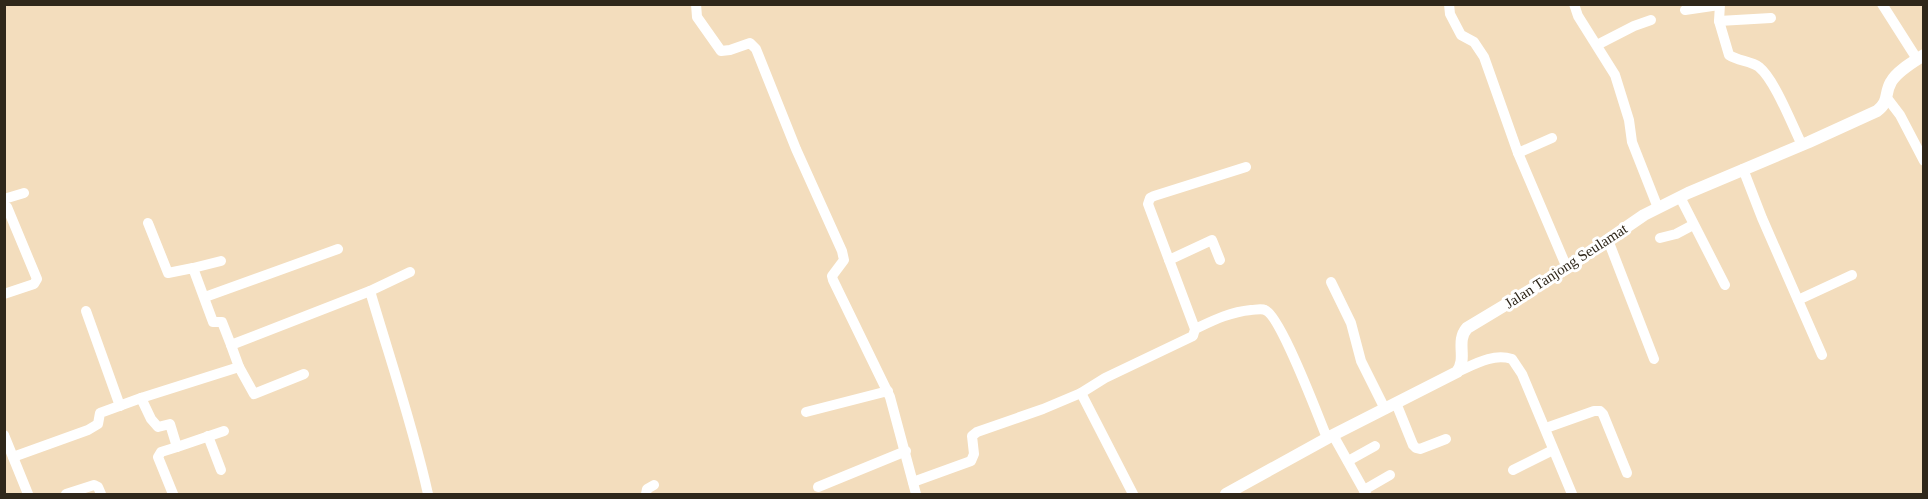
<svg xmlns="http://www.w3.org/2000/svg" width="1928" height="499" viewBox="0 0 1928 499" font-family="Georgia,serif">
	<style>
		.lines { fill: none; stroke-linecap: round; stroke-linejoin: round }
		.minor { stroke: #fff; stroke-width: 10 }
		.tertiary { stroke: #fff; stroke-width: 12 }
		.labels { text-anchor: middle; stroke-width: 6; stroke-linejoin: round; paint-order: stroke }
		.street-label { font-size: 15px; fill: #2f271a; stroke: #fff }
	</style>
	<rect width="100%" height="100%" fill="#f3ddbd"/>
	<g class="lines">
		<g class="minor">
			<polyline points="696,4 697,17 721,51 730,50 750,43 756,49 796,149 842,251 844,260 832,276 833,280 890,397 916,494"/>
			<polyline points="1449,4 1450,14 1461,35 1474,42 1484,57 1518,153 1567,268"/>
			<polyline points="1574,4 1578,16 1615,75 1629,120 1632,142 1658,208"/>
			<path d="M1720,4L1719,21L1729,55C1738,61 1751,61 1759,67C1775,80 1792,125 1802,145"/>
			<polyline points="1882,4 1917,59"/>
			<polyline points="1685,10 1719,5"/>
			<polyline points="1719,21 1771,18"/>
			<polyline points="1597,45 1634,26 1651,20"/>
			<polyline points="1887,98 1900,115 1924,161"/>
			<polyline points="1518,153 1552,138"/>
			<polyline points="1743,169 1762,218 1822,355"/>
			<polyline points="1680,197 1725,285"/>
			<polyline points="4,199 24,193"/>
			<polyline points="148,223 168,273 193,268 213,322 222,322 231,345"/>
			<polyline points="1660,238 1676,234 1693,225"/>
			<polyline points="1608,240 1654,359"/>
			<polyline points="1169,260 1212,240 1220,260"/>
			<polyline points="193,268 221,261"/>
			<polyline points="1331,282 1351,323 1361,361 1385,409"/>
			<path d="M370,291C390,359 413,426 428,494"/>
			<polyline points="4,294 34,284 37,279 7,207"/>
			<polyline points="205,297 338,249"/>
			<polyline points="1798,300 1852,275"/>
			<polyline points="86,311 120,406"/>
			<path d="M1195,329C1214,320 1230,312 1251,310C1255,310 1261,308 1265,310C1280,315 1319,418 1327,438"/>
			<polyline points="239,367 254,394 304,374"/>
			<path d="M1457,372C1475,364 1493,353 1512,359L1522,374L1572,494"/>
			<polyline points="1081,393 1133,494"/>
			<polyline points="141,398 239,367 231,345 370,291 410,272"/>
			<polyline points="1396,403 1413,445 1416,448 1420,449 1446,439"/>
			<polyline points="806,412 888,391"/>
			<polyline points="1546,428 1594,411 1600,411 1603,414 1627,473"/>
			<polyline points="4,435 28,494"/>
			<polyline points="1333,435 1366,494"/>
			<polyline points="208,436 221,470"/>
			<polyline points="177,447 224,431"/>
			<polyline points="13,457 88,430 98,424 100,413 141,398 151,419 158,427 170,424 177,447 161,452 158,457 173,494"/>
			<polyline points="1348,461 1375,446"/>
			<polyline points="1513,470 1553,450"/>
			<polyline points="913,482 971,461 974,454 972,436 977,432 1043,409 1081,393 1105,378 1193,336 1195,329 1148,204 1150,198 1154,196 1246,167"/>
			<polyline points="818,487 906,451"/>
			<polyline points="1364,490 1390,475"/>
			<polyline points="66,494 94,485 98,487 101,494"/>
			<polyline points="646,494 647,489 654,485"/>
		</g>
		<path class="tertiary" d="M1226,494L1333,435L1457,372C1468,358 1455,342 1467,328L1567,268L1644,215L1688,193L1809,142L1877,111C1890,101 1884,94 1891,82C1897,71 1913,62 1924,55"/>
	</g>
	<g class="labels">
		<g class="street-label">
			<text transform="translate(1566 266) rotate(-33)" y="5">Jalan Tanjong Seulamat</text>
		</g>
	</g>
	<rect width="1928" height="499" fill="none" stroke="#2f271a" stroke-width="12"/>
</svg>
